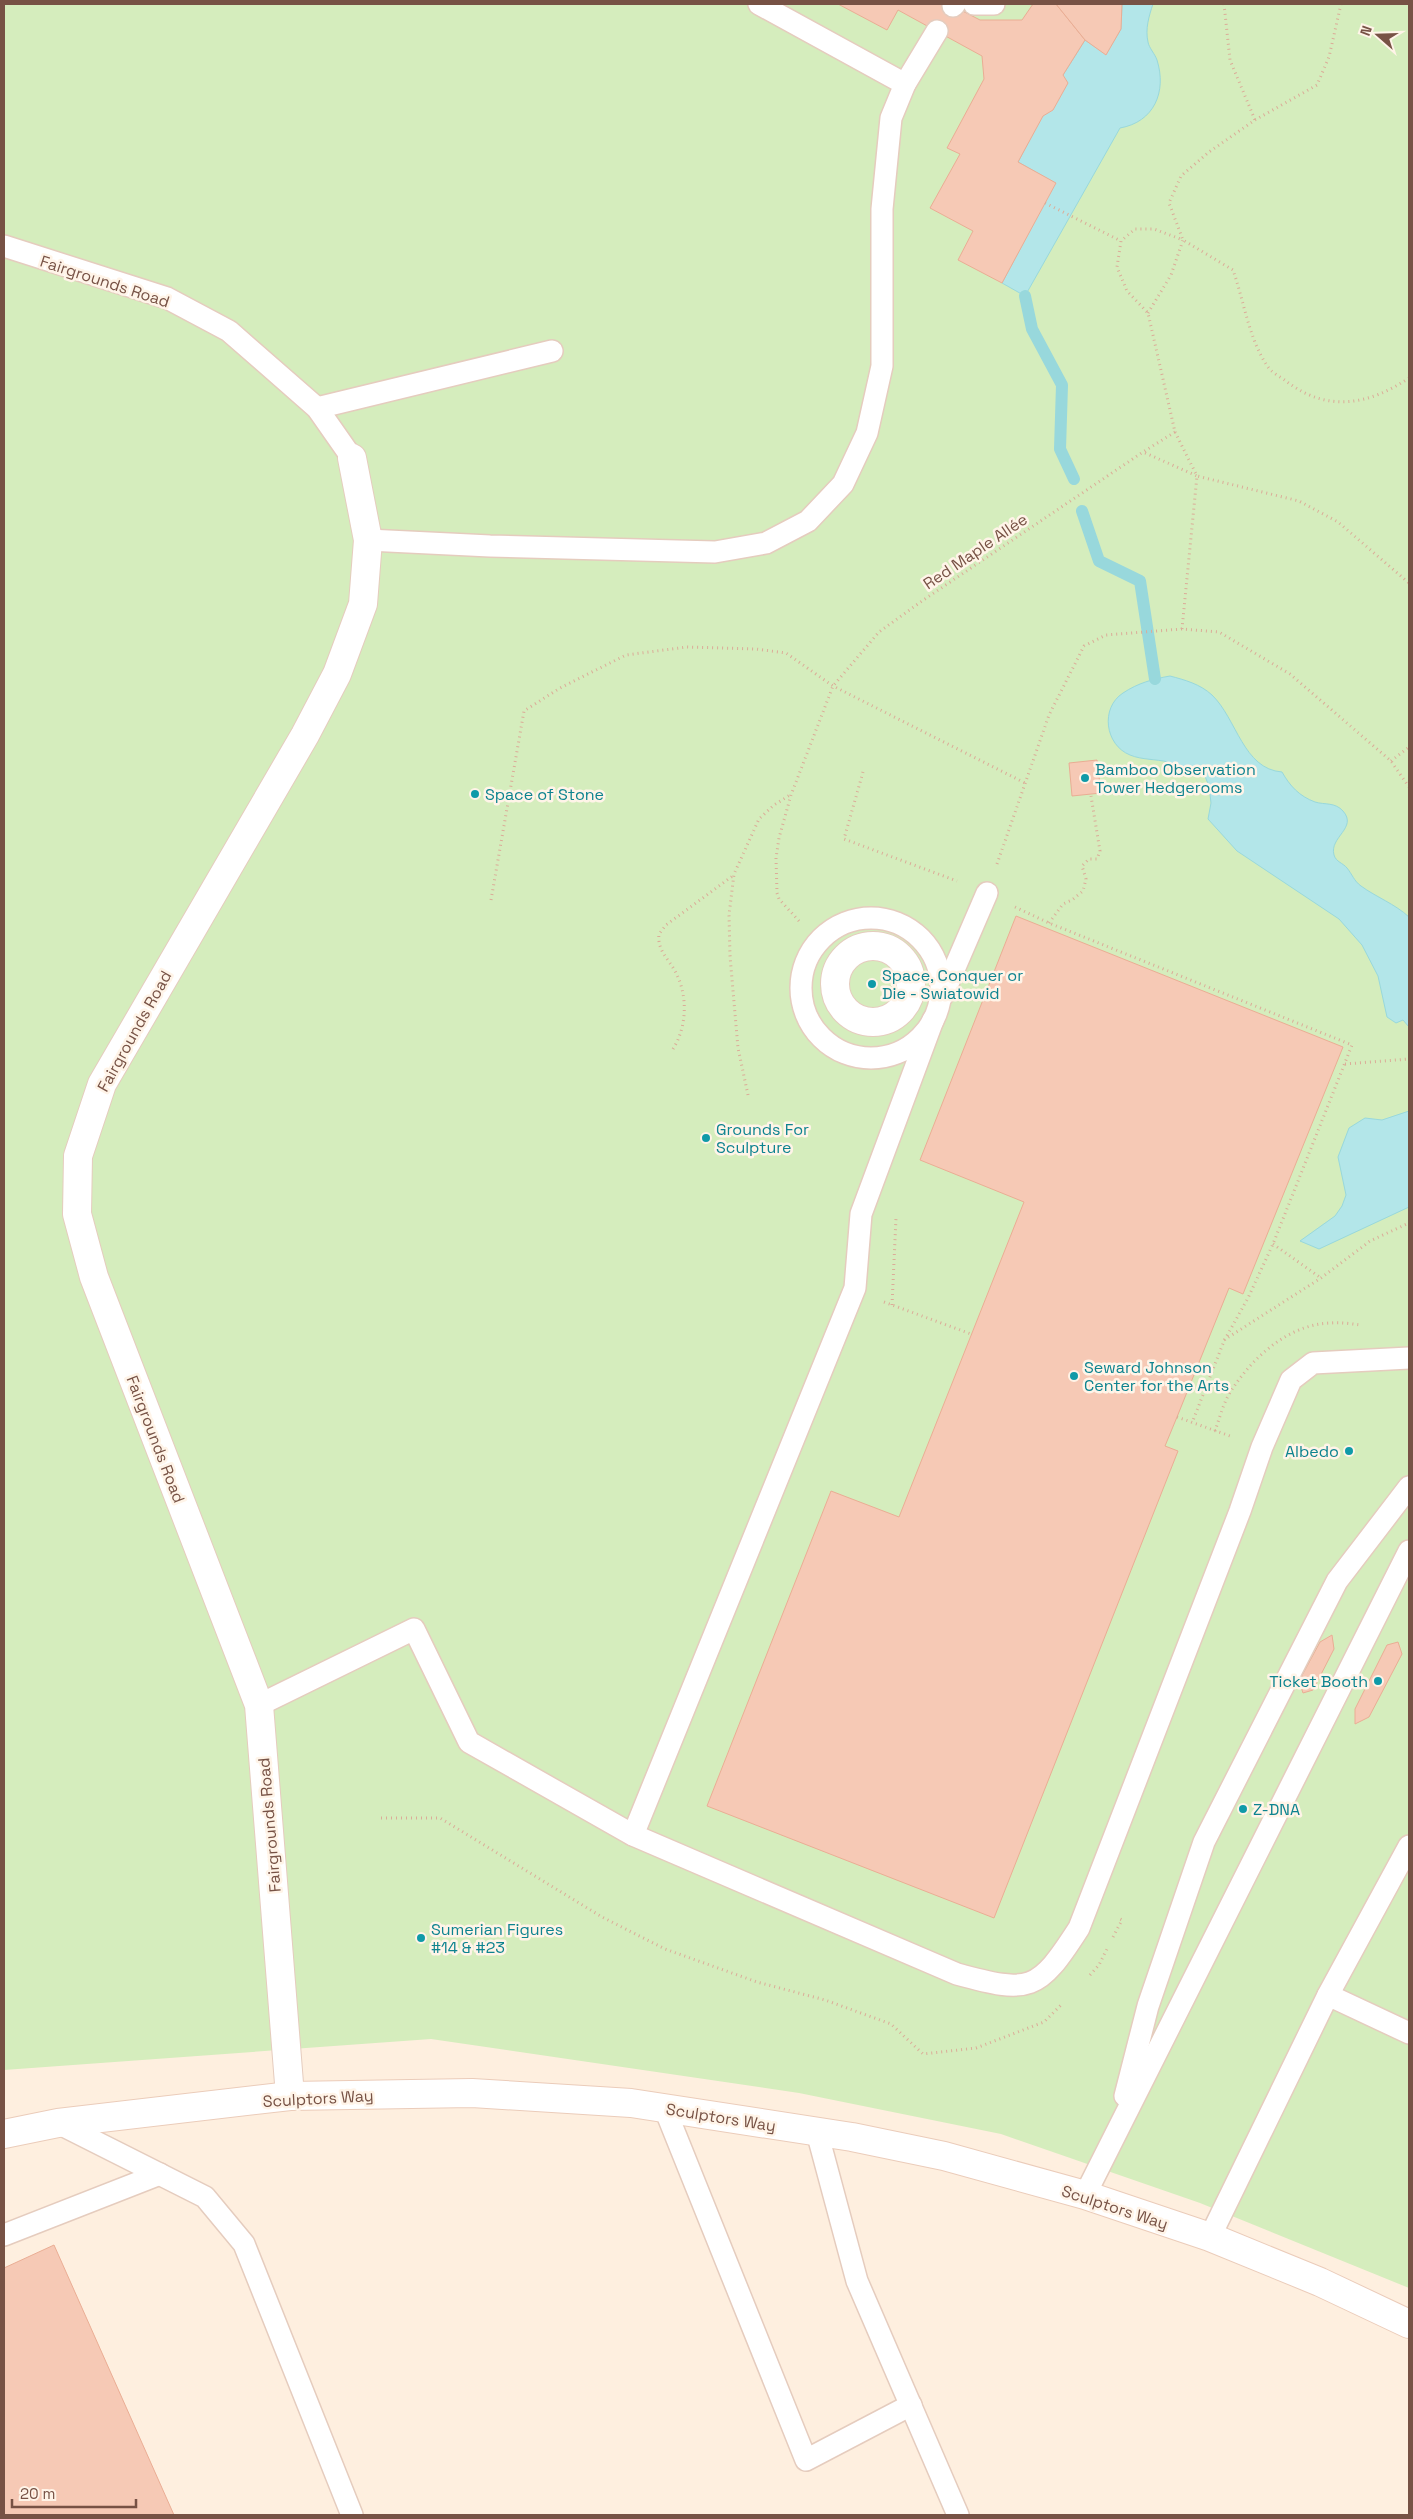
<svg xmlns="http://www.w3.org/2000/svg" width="1413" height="2519" viewBox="0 0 1413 2519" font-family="'Space Grotesk',sans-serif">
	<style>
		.green { fill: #d5edbd }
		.water { fill: #b3e6e9; stroke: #98d8dc }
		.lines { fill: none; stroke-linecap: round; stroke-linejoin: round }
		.stream { stroke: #98d8dc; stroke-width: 12 }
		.building { fill: #f6c9b5; stroke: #eaad94 }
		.lane-casing { stroke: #e5ccbe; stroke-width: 24 }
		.street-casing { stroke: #e5ccbe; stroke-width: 30 }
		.secondary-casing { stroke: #ebccba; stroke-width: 30 }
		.path { stroke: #dbac98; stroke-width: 3; stroke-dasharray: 1 4; stroke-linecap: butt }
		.lane { stroke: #fff; stroke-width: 21 }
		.street { stroke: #fff; stroke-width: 28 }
		.secondary { stroke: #fff; stroke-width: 28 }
		.culture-dot { fill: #0f9aa8; stroke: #fff4e8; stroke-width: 2 }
		.labels { text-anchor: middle; stroke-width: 5; stroke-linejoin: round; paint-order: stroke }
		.street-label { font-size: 16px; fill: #775245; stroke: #fff4e8 }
		.culture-label { font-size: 16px; fill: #0d838f; stroke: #fff4e8; text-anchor: start }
	</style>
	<rect width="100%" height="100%" fill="#feefdf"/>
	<polygon class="green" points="4,4 1409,4 1409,2288 1200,2203 1001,2134 799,2093 431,2039 4,2070"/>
	<g class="water">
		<path d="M1122,4H1153C1149,16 1145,29 1148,42C1149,48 1155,54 1157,60C1167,92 1154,122 1120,128L1025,296L1002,283L1055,183L1018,162L1063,75L1085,40L1106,54L1121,29Z"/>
		<path d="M1170,676C1185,680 1200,684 1212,695C1237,719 1243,769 1282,772C1290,786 1299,796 1315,802C1325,805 1335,802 1343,811C1358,828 1329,837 1334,855C1336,862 1343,863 1347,868C1352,874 1354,881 1361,886C1376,897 1395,904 1409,917V1027L1403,1020L1396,1023L1387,1017L1378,976L1362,945L1339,919L1237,851L1208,819L1211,803L1209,786L1204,774C1192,770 1180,765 1168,762C1156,759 1142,760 1130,755C1105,745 1100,708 1123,693C1138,683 1153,679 1170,676Z"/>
		<polygon points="1409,1111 1409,1207 1319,1249 1300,1241 1335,1216 1342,1206 1346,1195 1338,1157 1349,1128 1365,1118 1382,1120"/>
	</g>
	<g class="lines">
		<g class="stream">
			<polyline points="1025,296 1032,329 1062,385 1060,449 1074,479"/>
			<polyline points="1082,511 1099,561 1140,581 1155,679"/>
		</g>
	</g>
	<g class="building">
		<polygon points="838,4 949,4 980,20 1022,20 1033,4 1056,4 1085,40 1063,75 1068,83 1053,110 1043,116 1018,162 1056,183 1002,283 958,260 973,231 930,208 960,154 947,148 984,79 982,56 898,10 887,30"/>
		<polygon points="1056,4 1122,4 1121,29 1106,55 1085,40"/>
		<polygon points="1097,760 1101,793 1072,796 1069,763"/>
		<polygon points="1016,916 1343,1047 1243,1294 1229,1288 1177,1417 1165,1446 1178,1451 994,1918 707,1806 831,1491 899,1517 1024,1202 920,1160"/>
		<polygon points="1332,1635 1334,1649 1313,1690 1303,1693 1299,1681 1320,1642"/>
		<polygon points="1398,1642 1402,1654 1369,1717 1355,1724 1355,1709 1387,1645"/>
		<polygon points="54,2245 174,2515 4,2515 4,2268"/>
	</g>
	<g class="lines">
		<g class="lane-casing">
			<g id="lane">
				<polyline points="759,4 905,84"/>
				<polyline points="974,4 994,4"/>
				<polyline points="953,6 955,4"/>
				<polyline points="4,246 167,298 229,331 317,408 352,458"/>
				<polyline points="317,408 552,351"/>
				<polyline points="368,540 490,546 715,552 766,543 808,521 843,484 867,433 882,366 882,209 891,118 905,84 937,31"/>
				<circle cx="871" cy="988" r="70"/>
				<polyline points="943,995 987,893"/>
				<path d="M259,1705L414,1629L469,1742L633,1835L957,1974C1030,1994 1038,1992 1079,1928L1240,1511L1262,1447L1291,1380L1313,1363L1409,1358"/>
				<polyline points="633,1835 855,1288 861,1214 933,1020"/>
				<polyline points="1328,1995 1409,1846"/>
				<polyline points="1125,2096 1148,2006 1204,1842 1337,1581 1409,1487"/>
				<polyline points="665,2109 806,2460 911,2405"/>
				<polyline points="58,2123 205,2197 244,2244 352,2515"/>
				<polyline points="817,2132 857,2281 958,2515"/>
				<polyline points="1085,2195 1409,1551"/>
				<polyline points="4,2235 160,2174"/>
				<polyline points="1210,2237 1328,1995 1409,2033"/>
			</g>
		</g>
		<g class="street-casing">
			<g id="street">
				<circle cx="873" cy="984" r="38"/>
				<polyline points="290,2096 259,1705 94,1277 77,1214 78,1156 102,1084 305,735 337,674 363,604 368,540 352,458"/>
			</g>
		</g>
		<g class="secondary-casing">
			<polyline id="secondary" points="4,2134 58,2123 290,2096 472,2093 631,2103 852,2137 944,2156 1085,2195 1210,2237 1320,2282 1409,2324"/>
		</g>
		<g class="path">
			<polyline points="1224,4 1230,60 1255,120"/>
			<path d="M1341,4L1329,57L1317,85L1255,120L1209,152L1181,176L1169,203L1183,240L1233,270C1244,301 1249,340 1268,367C1272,373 1281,377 1286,381C1327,413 1369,405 1409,378"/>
			<polyline points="1045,203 1121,241"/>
			<polyline points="1148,313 1171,275 1183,240 1154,229 1135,229 1121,241 1117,267 1127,291 1148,313 1175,432"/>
			<polygon points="1175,432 1197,476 1143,452"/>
			<polyline points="1182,629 1197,476 1299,501 1338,522 1409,583"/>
			<polyline points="1391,761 1409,747"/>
			<polyline points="863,772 844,839 957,881"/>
			<polyline points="997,864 1049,715 1084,646 1106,635 1182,629 1219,632 1290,674 1391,761 1409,787"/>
			<polyline points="491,900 524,711 560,688 626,655 687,647 756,649 786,653 833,686 1025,783"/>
			<polyline points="1015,907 1049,923 1352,1045 1273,1244 1248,1298 1224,1341 1192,1423"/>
			<polyline points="799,921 779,899 777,893 776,858 779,838 791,795 833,686 879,632 922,601 1143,452"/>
			<polyline points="1049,923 1063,904 1072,900 1083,891 1086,879 1082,866 1089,859 1097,859 1100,851 1091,796"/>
			<path d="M673,1049C687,1027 688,996 676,973C669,959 657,951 659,934L666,925L734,875"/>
			<polyline points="1345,1064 1409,1059"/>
			<polyline points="748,1095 738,1048 730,956 729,915 734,874 759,819 774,805 790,795"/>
			<polyline points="1273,1244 1321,1278"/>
			<polyline points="884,1302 971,1334"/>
			<polyline points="892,1305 896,1218"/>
			<polyline points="1224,1340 1321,1278 1370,1241 1409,1223"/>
			<polyline points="1177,1417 1230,1436"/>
			<path d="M1215,1431C1220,1417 1224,1400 1233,1388C1255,1355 1290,1324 1331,1323C1341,1322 1352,1324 1361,1325"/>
			<polyline points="381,1818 440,1818 602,1917 665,1949 757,1982 825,2000 891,2024 923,2054 976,2048 1044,2022 1061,2005"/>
			<polyline points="1113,1937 1122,1920 1118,1918"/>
			<polyline points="1090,1975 1099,1965 1107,1949"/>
		</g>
		<use href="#lane" class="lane"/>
		<use href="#street" class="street"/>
		<use href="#secondary" class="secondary"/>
	</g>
	<g class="culture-dot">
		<circle cx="1085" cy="778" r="5"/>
		<circle cx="475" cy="794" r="5"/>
		<circle cx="872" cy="984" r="5"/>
		<circle cx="706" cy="1138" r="5"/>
		<circle cx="1074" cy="1376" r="5"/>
		<circle cx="1349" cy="1451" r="5"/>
		<circle cx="1378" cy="1681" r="5"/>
		<circle cx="1243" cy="1809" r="5"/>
		<circle cx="421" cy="1938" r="5"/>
	</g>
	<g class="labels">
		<g class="street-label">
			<text transform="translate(105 281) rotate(18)" y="6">Fairgrounds Road</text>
			<text transform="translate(975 551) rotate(-34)" y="6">Red Maple Allée</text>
			<text transform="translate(134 1031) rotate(-61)" y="6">Fairgrounds Road</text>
			<text transform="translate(156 1439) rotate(69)" y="6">Fairgrounds Road</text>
			<text transform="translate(269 1825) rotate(-95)" y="6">Fairgrounds Road</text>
			<text transform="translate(318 2098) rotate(-3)" y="6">Sculptors Way</text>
			<text transform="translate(721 2117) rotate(9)" y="6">Sculptors Way</text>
			<text transform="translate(1115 2207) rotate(18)" y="6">Sculptors Way</text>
		</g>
		<g class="culture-label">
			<text x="1095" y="775">Bamboo Observation<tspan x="1095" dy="18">Tower Hedgerooms</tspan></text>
			<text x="485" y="800">Space of Stone</text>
			<text x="882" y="981">Space, Conquer or<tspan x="882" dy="18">Die - Swiatowid</tspan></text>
			<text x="716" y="1135">Grounds For<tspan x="716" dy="18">Sculpture</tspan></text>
			<text x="1084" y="1373">Seward Johnson<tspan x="1084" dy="18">Center for the Arts</tspan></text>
			<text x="1339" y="1457" text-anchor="end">Albedo</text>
			<text x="1368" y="1687" text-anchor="end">Ticket Booth</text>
			<text x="1253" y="1815">Z-DNA</text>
			<text x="431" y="1935">Sumerian Figures<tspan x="431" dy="18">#14 &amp; #23</tspan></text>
		</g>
	</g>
	<rect width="1413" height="2519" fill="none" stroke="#775245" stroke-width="10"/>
	<g transform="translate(1378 35) rotate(290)" stroke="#fff4e8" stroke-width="4" paint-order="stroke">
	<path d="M0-4L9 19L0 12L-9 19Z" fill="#775245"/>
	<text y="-8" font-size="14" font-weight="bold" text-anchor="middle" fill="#775245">N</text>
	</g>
	<path d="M12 2499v8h124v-8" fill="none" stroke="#775245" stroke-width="2.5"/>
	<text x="20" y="2499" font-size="15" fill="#775245" stroke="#fff4e8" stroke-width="4" paint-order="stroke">20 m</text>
</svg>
